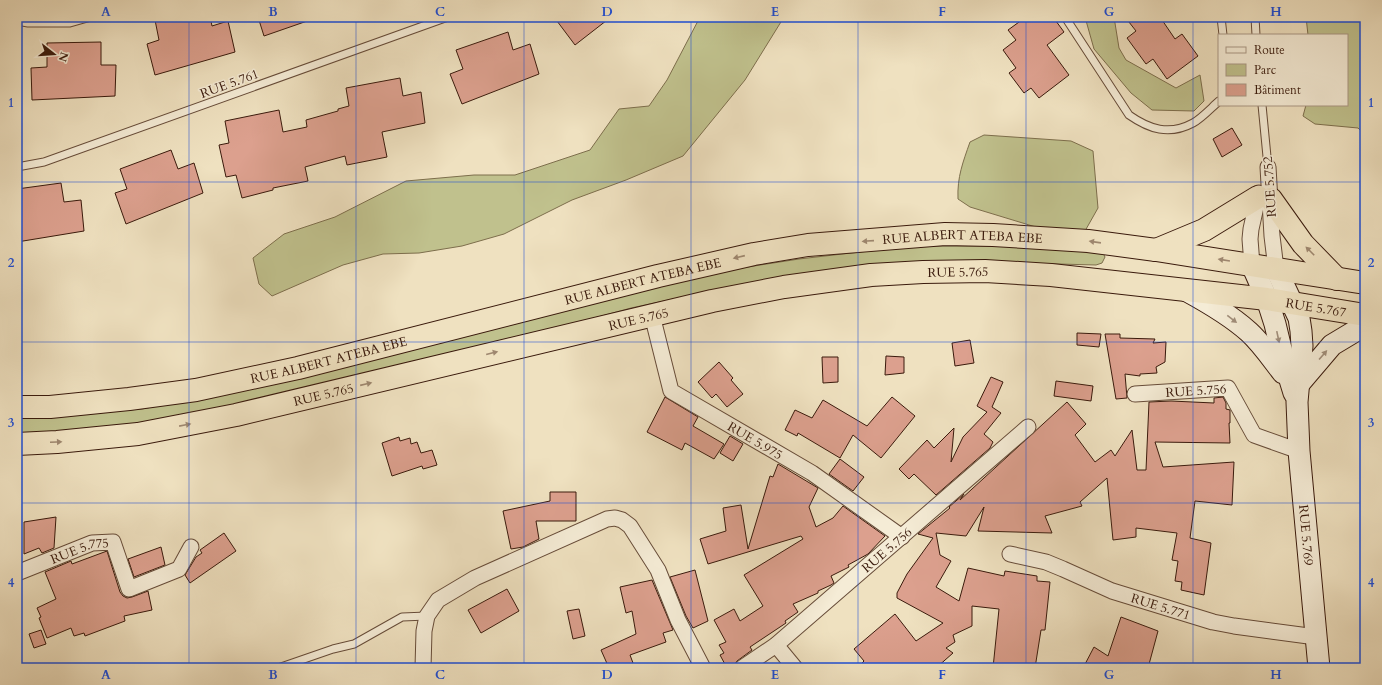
<svg xmlns="http://www.w3.org/2000/svg" width="1382" height="685" viewBox="0 0 1382 685" font-family="Cardo,serif">
	<style>
		.green { fill: #c0c18d; stroke: #7d6e4c }
		.building { fill: #dca08e; stroke: #3a1a0c }
		.lines { fill: none; stroke-linecap: round; stroke-linejoin: round }
		.lane-casing { stroke: #674c39; stroke-width: 9 }
		.street-casing { stroke: #674c39; stroke-width: 17 }
		.secondary-casing { stroke: #3a1a0c; stroke-width: 23 }
		.highway-casing { stroke: #3a1a0c; stroke-width: 24 }
		.lane { stroke: #f5ecd6; stroke-width: 7 }
		.street { stroke: #f5ecd6; stroke-width: 15 }
		.secondary { stroke: #f5ecd6; stroke-width: 21 }
		.highway { stroke: #efe1c0; stroke-width: 22 }
		.oneway { fill: #9e876f }
		.oneway2 { fill: #a18e7b }
		.grid { fill: none; stroke: #1d4ed8; stroke-width: 1; stroke-opacity: 0.55 }
		.labels { text-anchor: middle; stroke-width: 3; stroke-linejoin: round; paint-order: stroke }
		.street-label { font-size: 13px; fill: #3a1a0c; stroke: #f5ecd6 }
		.neatline { fill: none; stroke: #1d4ed8; stroke-width: 1.5 }
		.grid-label { font-size: 13px; text-anchor: middle; font-weight: bold; fill: #1d4ed8 }
	</style>
	<rect width="100%" height="100%" fill="#efe1c0"/>
	<filter id="stains"><feTurbulence type="fractalNoise" baseFrequency=".005" numOctaves="4"/><feColorMatrix values="0 0 0 0 .2 0 0 0 0 .09 0 0 0 0 .02 0 0 0 .5 -.17"/></filter>
	<radialGradient id="worn" r=".72"><stop offset=".6" stop-color="#630" stop-opacity="0"/><stop offset="1" stop-color="#630" stop-opacity=".3"/></radialGradient>
	<g class="green">
		<polygon points="700,17 784,17 745,80 683,156 626,180 572,200 504,234 462,246 419,253 383,254 343,265 272,296 259,284 253,258 284,234 335,217 406,181 474,175 515,175 590,150 619,109 649,106 667,80"/>
		<polygon points="1085,17 1114,17 1119,48 1126,60 1176,88 1200,75 1204,101 1194,111 1152,110 1131,93 1094,49"/>
		<polygon points="1306,17 1359,17 1365,31 1365,135 1358,128 1315,124 1303,116 1306,105 1347,105 1347,35 1308,35"/>
		<path d="M984,135L1071,141L1093,151L1098,208L1085,231L1039,228L970,207L958,199C957,177 963,162 970,142Z"/>
		<polygon points="912,246 1011,246 1103,253 1105,257 1102,263 1096,265 984,262 720,289 631,308 455,356 143,426 17,434 17,417 142,409 269,384 715,272 799,259"/>
	</g>
	<g class="building">
		<polygon points="168,17 210,17 212,26 228,21 235,52 155,75 147,44 159,40 155,20"/>
		<polygon points="258,17 313,17 313,19 264,36"/>
		<polygon points="554,17 611,17 575,45"/>
		<polygon points="1026,17 1053,17 1064,32 1047,45 1069,75 1039,98 1031,88 1024,93 1009,73 1016,68 1003,50 1016,40 1008,30"/>
		<polygon points="1125,17 1160,17 1175,39 1182,34 1198,56 1167,79 1153,59 1146,64 1127,38 1136,31"/>
		<polygon points="508,32 513,50 530,44 539,74 462,104 450,74 463,69 456,50"/>
		<polygon points="101,42 101,65 116,65 115,96 32,100 31,68 47,67 47,43"/>
		<polygon points="400,78 403,96 421,92 425,123 382,132 387,157 347,165 345,156 305,167 308,181 273,188 273,190 242,198 236,175 226,177 219,145 229,143 225,121 279,110 283,132 307,127 306,120 338,111 338,109 349,106 346,88"/>
		<polygon points="1232,128 1242,145 1222,157 1213,139"/>
		<polygon points="171,150 178,169 194,163 203,193 126,224 115,193 127,189 120,169"/>
		<polygon points="61,183 64,202 81,200 84,231 17,242 17,189"/>
		<polygon points="1077,333 1101,334 1099,347 1077,345"/>
		<polygon points="1105,334 1120,334 1120,338 1155,339 1153,343 1166,342 1165,362 1156,367 1157,373 1140,374 1140,376 1125,374 1127,398 1116,399"/>
		<polygon points="970,340 974,363 955,366 952,343"/>
		<polygon points="886,356 904,357 904,373 885,375"/>
		<polygon points="822,357 838,357 838,382 823,383"/>
		<polygon points="719,362 733,378 731,380 743,394 727,407 716,394 712,398 698,382"/>
		<polygon points="991,377 1003,382 992,407 1001,413 984,434 993,442 990,448 936,495 914,474 909,479 899,469 927,440 934,448 954,428 951,462 963,437 987,412 977,406"/>
		<polygon points="1056,381 1093,386 1091,401 1054,396"/>
		<polygon points="665,397 698,417 693,426 724,444 714,459 685,443 682,450 647,432"/>
		<polygon points="892,397 915,416 881,458 853,435 840,458 798,433 797,436 785,430 795,410 812,418 823,400 867,426"/>
		<polygon points="1223,397 1226,403 1226,409 1230,410 1230,423 1229,423 1230,443 1155,442 1163,467 1234,462 1232,505 1195,501 1190,538 1211,543 1204,595 1181,590 1182,582 1175,581 1178,561 1172,560 1177,533 1136,528 1136,537 1113,540 1107,478 1080,502 1082,506 1045,516 1052,533 978,531 984,507 966,536 936,533 940,555 951,561 936,587 959,601 968,568 1004,576 1005,571 1037,576 1037,581 1050,582 1045,630 1041,630 1035,668 993,668 999,609 972,606 972,626 953,635 955,642 946,648 953,653 936,668 857,668 864,661 854,649 895,614 916,641 943,623 897,598 897,593 907,574 933,538 918,534 950,508 949,507 964,494 960,500 1067,402 1086,424 1075,435 1095,462 1111,450 1115,456 1132,430 1137,470 1146,470 1149,402 1171,401 1214,403 1214,398"/>
		<polygon points="730,436 743,444 733,461 720,453"/>
		<polygon points="399,437 400,441 410,438 411,444 417,442 421,453 432,450 437,465 423,469 422,466 392,476 382,443"/>
		<polygon points="840,459 864,477 853,491 829,474"/>
		<polygon points="778,464 818,488 809,507 816,527 833,518 843,506 885,536 868,554 848,565 849,567 831,576 834,583 831,585 818,591 818,593 793,604 798,612 785,621 786,623 750,647 752,650 737,661 733,668 727,668 720,655 724,653 719,645 726,642 714,620 734,609 740,621 763,606 744,575 803,539 801,536 708,564 700,539 726,531 723,508 741,505 748,549 770,476 773,477"/>
		<polygon points="550,492 576,492 576,521 536,521 539,539 523,547 511,549 503,511 550,501"/>
		<polygon points="56,517 54,548 42,553 39,548 24,554 24,522"/>
		<polygon points="224,533 236,551 190,583 185,575 196,557 202,553 200,550"/>
		<polygon points="161,547 165,565 134,577 128,559"/>
		<polygon points="107,551 120,592 123,596 127,598 132,597 148,591 152,610 124,616 125,621 85,636 84,633 74,636 71,628 47,638 39,618 41,617 37,608 56,599 45,572 71,561 72,564"/>
		<polygon points="695,570 708,621 693,628 686,616 670,577"/>
		<polygon points="652,580 673,630 663,633 666,642 630,655 633,663 623,668 609,668 601,650 636,634 632,611 626,613 620,587"/>
		<polygon points="507,589 519,611 481,633 468,610"/>
		<polygon points="579,609 585,636 573,639 567,611"/>
		<polygon points="1121,617 1158,631 1148,668 1083,668 1094,647 1108,656"/>
		<polygon points="41,630 46,644 34,648 29,634"/>
	</g>
	<g class="lines">
		<g class="lane-casing">
			<g id="lane">
				<path d="M1065,17L1129,115C1149,129 1169,136 1193,123C1202,118 1211,108 1219,101"/>
				<polyline points="1221,17 1223,35"/>
				<polyline points="1255,17 1256,35"/>
				<polyline points="17,21 28,23 70,23 91,17"/>
				<polyline points="1262,105 1268,167"/>
				<polyline points="17,167 44,162 448,17"/>
				<polyline points="278,668 333,649 354,644 402,617 427,616"/>
			</g>
		</g>
		<g class="street-casing">
			<g id="street">
				<polyline points="1268,167 1272,236 1276,269"/>
				<polyline points="1252,265 1250,239 1251,229 1259,193"/>
				<path id="s1" d="M652,315L671,391L812,473L902,537"/>
				<path id="s2" d="M1135,394L1228,388L1254,435L1299,451"/>
				<path id="s3" d="M1010,554L1046,562L1063,569L1112,591L1213,622L1234,626L1316,637"/>
				<path id="s4" d="M17,573L92,543L113,542L129,589L179,569L191,547"/>
				<polyline points="776,645 795,668"/>
				<polyline points="423,668 424,631 427,616 438,600 475,578 607,519 615,518 622,520 630,526 658,570 678,620 703,668"/>
				<path id="s5" d="M742,668L776,645L1028,427"/>
			</g>
		</g>
		<g class="secondary-casing">
			<g id="secondary">
				<polyline points="1252,265 1267,299 1275,324 1283,357 1294,393"/>
				<path id="s6" d="M1276,269L1299,318L1301,331L1302,346L1297,402L1299,451L1319,668"/>
				<path d="M1187,291C1209,303 1230,315 1249,332C1262,344 1272,359 1283,373"/>
				<polyline points="1298,385 1332,345 1357,330 1365,327"/>
			</g>
		</g>
		<g class="highway-casing">
			<g id="highway">
				<polyline points="1271,199 1303,244 1337,279"/>
				<polyline points="1156,250 1204,230 1258,197"/>
				<path id="s7" d="M17,407H50L129,399L196,390L298,368L658,276L754,254L808,245L945,234L993,235L1088,241L1156,250L1365,283"/>
				<path id="s8" d="M17,444L57,442L138,434L236,415L712,301L784,287L871,275L923,272L985,271L1051,275L1267,299L1365,315"/>
			</g>
		</g>
		<use href="#lane" class="lane"/>
		<use href="#street" class="street"/>
		<use href="#secondary" class="secondary"/>
		<use href="#highway" class="highway"/>
	</g>
	<defs><path id="oneway-solid" d="M-6-.8H1V-3.2L6.5 0L1 3.2V.8H-6Z"/></defs>
	<g class="oneway">
		<use href="#oneway-solid" transform="translate(868 241) rotate(176)"/>
		<use href="#oneway-solid" transform="translate(1095 242) rotate(-172)"/>
		<use href="#oneway-solid" transform="translate(1310 251) rotate(-135)"/>
		<use href="#oneway-solid" transform="translate(739 257) rotate(167)"/>
		<use href="#oneway-solid" transform="translate(1224 260) rotate(-171)"/>
		<use href="#oneway-solid" transform="translate(492 353) rotate(-14)"/>
		<use href="#oneway-solid" transform="translate(366 384) rotate(-13)"/>
		<use href="#oneway-solid" transform="translate(185 425) rotate(-11)"/>
		<use href="#oneway-solid" transform="translate(56 442) rotate(-3)"/>
	</g>
	<g class="oneway2">
		<use href="#oneway-solid" transform="translate(1232 319) rotate(38)"/>
		<use href="#oneway-solid" transform="translate(1278 337) rotate(78)"/>
		<use href="#oneway-solid" transform="translate(1323 355) rotate(-49)"/>
	</g>
	<path class="grid" d="M189,17V668M356,17V668M524,17V668M691,17V668M858,17V668M1026,17V668M1193,17V668M17,182H1365M17,342H1365M17,503H1365"/>
	<g class="labels">
		<g class="street-label">
			<text transform="translate(229 83) rotate(-20)" y="5">RUE 5.761</text>
			<text transform="translate(1269 187) rotate(-94)" y="5">RUE 5.752</text>
			<text dy="5" stroke="none"><textPath href="#s7" startOffset="964">RUE ALBERT ATEBA EBE</textPath></text>
			<text dy="5" stroke="none"><textPath href="#s8" startOffset="959">RUE 5.765</textPath></text>
			<text dy="5" stroke="none"><textPath href="#s7" startOffset="640">RUE ALBERT ATEBA EBE</textPath></text>
			<text dy="5" stroke="none"><textPath href="#s8" startOffset="1319">RUE 5.767</textPath></text>
			<text dy="5" stroke="none"><textPath href="#s8" startOffset="635">RUE 5.765</textPath></text>
			<text dy="5" stroke="none"><textPath href="#s7" startOffset="316">RUE ALBERT ATEBA EBE</textPath></text>
			<text dy="5" stroke="none"><textPath href="#s2" startOffset="61">RUE 5.756</textPath></text>
			<text dy="5" stroke="none"><textPath href="#s8" startOffset="311">RUE 5.765</textPath></text>
			<text dy="5" stroke="none"><textPath href="#s1" startOffset="176">RUE 5.975</textPath></text>
			<text dy="5" stroke="none"><textPath href="#s6" startOffset="272">RUE 5.769</textPath></text>
			<text dy="5" stroke="none"><textPath href="#s5" startOffset="187">RUE 5.756</textPath></text>
			<text dy="5" stroke="none"><textPath href="#s4" startOffset="67">RUE 5.775</textPath></text>
			<text dy="5" stroke="none"><textPath href="#s3" startOffset="160">RUE 5.771</textPath></text>
		</g>
	</g>
	<rect width="1382" height="685" fill="none" stroke="#efe1c0" stroke-width="44"/>
	<rect x="1218" y="34" width="130" height="72" fill="#f5ecd6" stroke="#aa9885"/>
	<rect x="1226" y="47" width="20" height="6" fill="#f5ecd6" stroke="#aa9885"/>
	<text x="1254" y="54" font-size="12" fill="#3a1a0c">Route</text>
	<rect x="1226" y="64" width="20" height="12" fill="#c0c18d" stroke="#aa9885"/>
	<text x="1254" y="74" font-size="12" fill="#3a1a0c">Parc</text>
	<rect x="1226" y="84" width="20" height="12" fill="#dca08e" stroke="#aa9885"/>
	<text x="1254" y="94" font-size="12" fill="#3a1a0c">Bâtiment</text>
	<g transform="translate(54 54) rotate(107)" stroke="#f5ecd6" stroke-width="3" paint-order="stroke">
	<path d="M0-3L7 15L0 10L-7 15Z" fill="#3a1a0c"/>
	<text y="-6" font-size="11" font-weight="bold" text-anchor="middle" fill="#3a1a0c">N</text>
	</g>
	<rect x="22" y="22" width="1338" height="641" class="neatline"/>
	<g class="grid-label">
		<text x="106" y="16">A</text>
		<text x="273" y="16">B</text>
		<text x="440" y="16">C</text>
		<text x="607" y="16">D</text>
		<text x="775" y="16">E</text>
		<text x="942" y="16">F</text>
		<text x="1109" y="16">G</text>
		<text x="1276" y="16">H</text>
		<text x="11" y="107">1</text>
		<text x="1371" y="107">1</text>
		<text x="11" y="267">2</text>
		<text x="1371" y="267">2</text>
		<text x="11" y="427">3</text>
		<text x="1371" y="427">3</text>
		<text x="11" y="587">4</text>
		<text x="1371" y="587">4</text>
		<text x="106" y="679">A</text>
		<text x="273" y="679">B</text>
		<text x="440" y="679">C</text>
		<text x="607" y="679">D</text>
		<text x="775" y="679">E</text>
		<text x="942" y="679">F</text>
		<text x="1109" y="679">G</text>
		<text x="1276" y="679">H</text>
	</g>
	<rect width="100%" height="100%" filter="url(#stains)"/>
	<rect width="100%" height="100%" fill="url(#worn)"/>
</svg>
